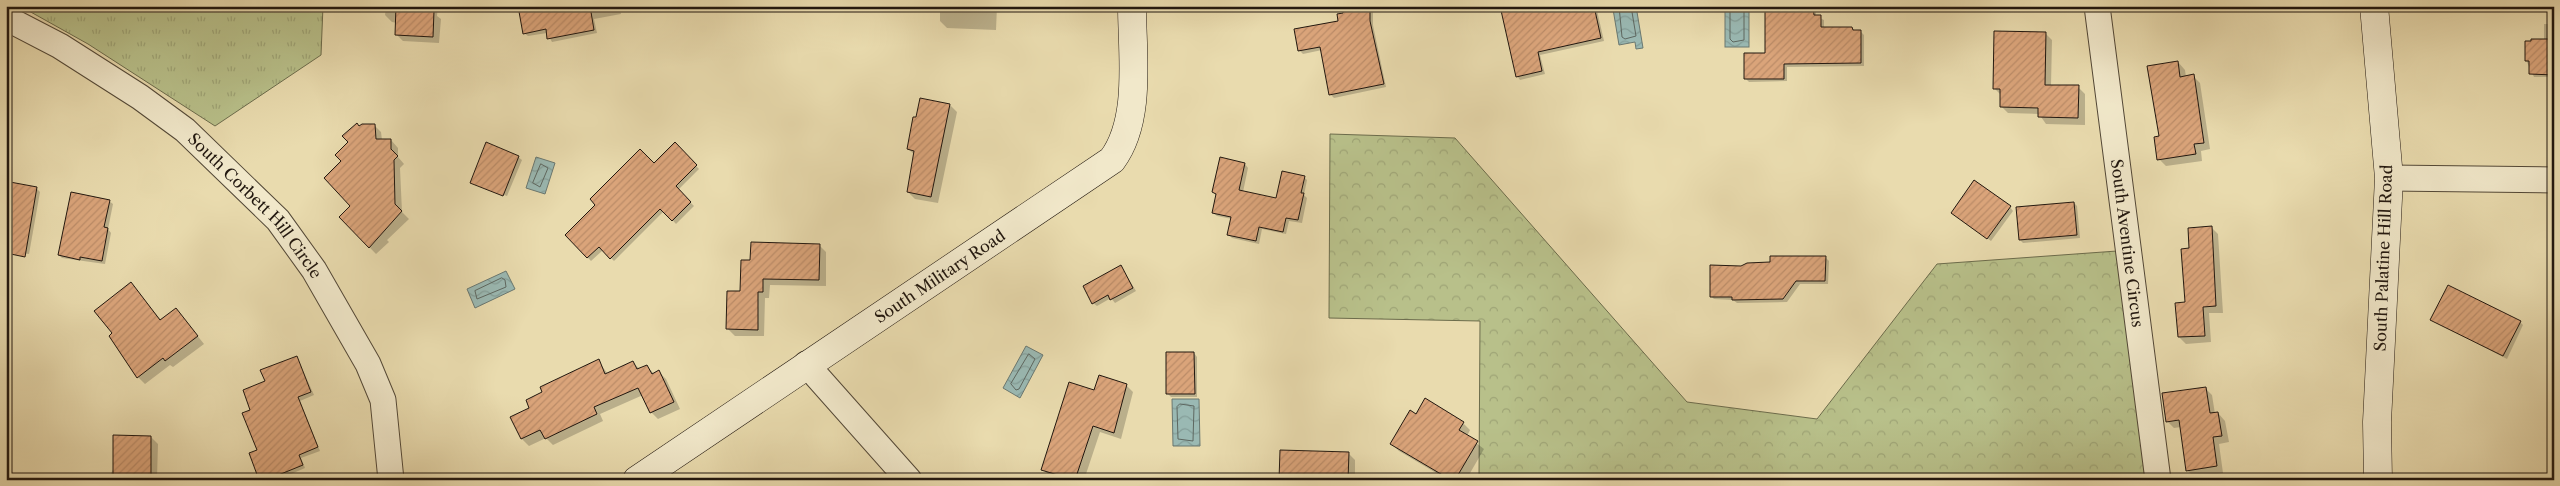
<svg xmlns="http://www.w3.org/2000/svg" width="2560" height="486" viewBox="0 0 2560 486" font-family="'Libre Caslon Text',serif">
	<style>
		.grass { fill: url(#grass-tufts); stroke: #6c6c4c }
		.forest { fill: url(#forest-crowns); stroke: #6c6c4c }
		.water { fill: url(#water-waves); stroke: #6a7871 }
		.shadow { fill: #0003 }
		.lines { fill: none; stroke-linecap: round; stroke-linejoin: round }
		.shore { stroke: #5e6861; stroke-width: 1 }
		.building { fill: url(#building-hatch); stroke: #21170f }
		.street-casing { stroke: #534837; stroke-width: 27 }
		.secondary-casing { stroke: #21170f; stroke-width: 29 }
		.street { stroke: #f1e8ca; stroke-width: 25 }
		.secondary { stroke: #f1e8ca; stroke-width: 28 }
		.labels { text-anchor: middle; stroke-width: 4; stroke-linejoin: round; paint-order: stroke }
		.street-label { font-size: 16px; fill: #21170f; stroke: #f1e8ca }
	</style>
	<defs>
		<pattern id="grass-tufts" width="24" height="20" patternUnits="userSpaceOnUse" patternTransform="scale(1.25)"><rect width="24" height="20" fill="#b8c08a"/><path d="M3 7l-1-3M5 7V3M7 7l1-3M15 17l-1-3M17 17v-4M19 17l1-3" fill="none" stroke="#9ea476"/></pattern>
		<pattern id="forest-crowns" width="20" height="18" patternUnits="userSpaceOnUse" patternTransform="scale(1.25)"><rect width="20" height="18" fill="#b8c08a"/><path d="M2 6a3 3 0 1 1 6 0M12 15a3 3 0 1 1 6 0" fill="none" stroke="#9ea476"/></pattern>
		<pattern id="water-waves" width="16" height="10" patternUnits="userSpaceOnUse" patternTransform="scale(1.25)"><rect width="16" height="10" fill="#9ab9b3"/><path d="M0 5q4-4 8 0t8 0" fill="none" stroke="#849e99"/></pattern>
		<pattern id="building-hatch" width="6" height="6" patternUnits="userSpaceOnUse" patternTransform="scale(1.25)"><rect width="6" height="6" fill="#daa47a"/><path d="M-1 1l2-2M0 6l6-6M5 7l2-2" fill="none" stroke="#bb8c68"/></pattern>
	</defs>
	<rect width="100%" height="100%" fill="#e9dbae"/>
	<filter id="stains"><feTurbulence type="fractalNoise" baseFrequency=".004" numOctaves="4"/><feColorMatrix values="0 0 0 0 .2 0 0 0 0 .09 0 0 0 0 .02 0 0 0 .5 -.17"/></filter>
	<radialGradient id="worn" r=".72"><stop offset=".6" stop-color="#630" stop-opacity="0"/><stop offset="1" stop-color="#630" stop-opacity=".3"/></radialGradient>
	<polygon class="grass" points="20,6 323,6 321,55 215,126 88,44"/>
	<polygon class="forest" points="1330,134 1455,138 1687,402 1817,419 1937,264 2117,251 2146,480 1479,480 1480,321 1329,318"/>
	<g class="water">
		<polygon points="1636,6 1643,48 1636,49 1635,42 1619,45 1613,9"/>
		<rect x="1725" y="6" width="24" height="41"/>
		<polygon points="536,157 555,163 545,194 526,188"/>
		<polygon points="506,271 515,289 475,308 467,289"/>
		<polygon points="1026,346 1043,355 1020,398 1003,388"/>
		<polygon points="1172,399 1199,399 1200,446 1173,446"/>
	</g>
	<g class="shadow">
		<polygon points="438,6 437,16 441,19 439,43 403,41 396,34 397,23 392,22 385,15 386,8 358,6"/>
		<polygon points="522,6 619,6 621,14 594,19 597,33 552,42 547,33 528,36 524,33"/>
		<polygon points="940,6 997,6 996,30 947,28 940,21"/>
		<polygon points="1344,6 1373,6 1373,25 1386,87 1334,98 1330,94 1322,50 1303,54 1299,50 1340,22 1344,14"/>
		<polygon points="1571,6 1596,6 1604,41 1540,55 1545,74 1520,80 1517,76"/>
		<polygon points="1766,6 1813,6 1816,9 1816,16 1824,20 1824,28 1852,28 1855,31 1860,31 1864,35 1864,66 1787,67 1787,81 1749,82 1745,78 1766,54"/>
		<polygon points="2132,6 2157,6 2135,10"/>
		<polygon points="2544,24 2554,24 2554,77 2534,77 2526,60 2544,40"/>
		<polygon points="2045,33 2052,40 2051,86 2078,87 2085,94 2085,125 2046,124 2039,114 2008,113 2001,106 2002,96 1994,88"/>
		<polygon points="2178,62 2185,70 2186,77 2193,76 2200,83 2210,149 2201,151 2202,161 2166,166 2159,159"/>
		<polygon points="950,105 957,112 938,203 915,199 908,192 915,155 908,149"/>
		<polygon points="374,125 381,132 382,140 391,140 398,148 398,157 404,164 400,168 402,212 409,219 387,240 389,242 376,254 340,217 352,206 343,161 350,142 359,128"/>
		<polygon points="675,144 699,169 678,190 694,206 676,224 664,211 614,261 603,250 591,261 566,235 654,165"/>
		<polygon points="518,157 522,160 507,196 471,182"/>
		<polygon points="1245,164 1248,168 1243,192 1277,199 1304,177 1307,180 1304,195 1307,198 1302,223 1289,221 1286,234 1262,229 1259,244 1232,238 1229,235 1232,219 1217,216 1213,213 1217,196 1213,192"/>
		<polygon points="6,182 36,188 40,192 29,254 6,251"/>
		<polygon points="109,201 113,204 108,229 111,233 105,264 62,258 59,255"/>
		<polygon points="2074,203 2077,206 2080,238 2023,243 2020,240"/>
		<polygon points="2010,207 2013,211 1991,241 1956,216"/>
		<polygon points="2211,227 2218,234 2223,313 2209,313 2211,342 2186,344 2179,337 2186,304 2191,249"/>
		<polygon points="819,245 826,252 826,286 770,285 769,298 765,298 764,336 735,336 728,329 752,261"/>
		<polygon points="1825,257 1829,261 1828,284 1800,284 1787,302 1737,303 1733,300 1714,299 1711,296 1742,267"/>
		<polygon points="1121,267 1136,291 1115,303 1111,298 1097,306 1093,303"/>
		<polygon points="131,284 161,320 176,309 204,344 173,367 170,365 145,384 138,377 114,334"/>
		<polygon points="2432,320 2520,322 2523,325 2507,359"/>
		<polygon points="1194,353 1197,357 1197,397 1171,397 1168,394"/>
		<polygon points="297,357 314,395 300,401 320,451 301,458 305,468 277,480 261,480 252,410 266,382"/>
		<polygon points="598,361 608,374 633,363 640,369 647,366 654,374 659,372 666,379 680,409 658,419 651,412 643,395 600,414 603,421 553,445 546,438 529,446 522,439 512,417 531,409"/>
		<polygon points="1126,385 1133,392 1121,439 1100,432 1084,480 1061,480 1050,476 1043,469 1095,391"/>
		<polygon points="2205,388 2212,395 2215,414 2218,413 2225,421 2229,442 2219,444 2223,473 2194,477 2187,470 2181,427 2174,428 2167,421"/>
		<polygon points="1416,416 1463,423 1470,430 1467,436 1484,449 1466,480 1448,480 1399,451 1392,444"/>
		<polygon points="151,437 158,444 157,478 159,480 107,480 114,468"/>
		<polygon points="1348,453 1355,460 1355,480 1281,480"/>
	</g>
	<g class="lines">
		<g class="shore">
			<polyline points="1619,6 1622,37 1625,39 1636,36 1631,6"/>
			<polyline points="1730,6 1730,39 1733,42 1744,40 1744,6"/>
			<polygon points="541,164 548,168 540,187 533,183"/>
			<polygon points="502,278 505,280 506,287 477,299 475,291"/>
			<polygon points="1029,354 1035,359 1019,389 1016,390 1011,384"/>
			<polygon points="1180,404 1194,406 1193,441 1178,439 1177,407"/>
		</g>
	</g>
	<g class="building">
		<polygon points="396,6 419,6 419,10 434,11 433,37 395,35"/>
		<polygon points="518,6 590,6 594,30 547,39 546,29 523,34"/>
		<polygon points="1343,6 1370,6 1370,21 1384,84 1329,95 1320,47 1298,51 1294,29 1338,21 1337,14 1343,13"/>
		<polygon points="1500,6 1594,6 1601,38 1538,52 1542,71 1516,77"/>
		<polygon points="1765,6 1813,6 1814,15 1821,15 1821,27 1852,27 1853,30 1861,30 1861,63 1784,64 1784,79 1744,79 1744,53 1765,53"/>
		<polygon points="1994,31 2046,32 2045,85 2079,85 2078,118 2038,117 2038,108 2000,107 2000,89 1993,89"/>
		<polygon points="2531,39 2554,39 2554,75 2529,74 2529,61 2525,61 2525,41 2531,41"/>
		<polygon points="2178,61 2180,77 2194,74 2204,143 2194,144 2196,154 2157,160 2154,137 2159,136 2147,66"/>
		<polygon points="920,98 950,104 931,197 907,192 914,151 907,149 913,117 916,117"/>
		<polygon points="357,123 359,126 362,124 375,124 376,139 391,139 391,149 398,156 394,160 395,204 402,211 369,248 339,217 350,206 324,178 341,161 335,155 348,142 342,136"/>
		<polygon points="486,142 519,156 503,196 470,183"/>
		<polygon points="675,142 697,165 676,186 691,202 672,221 660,209 610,259 599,247 587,258 565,235 595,205 590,199 640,149 654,163"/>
		<polygon points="1220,157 1245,163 1239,190 1276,198 1282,171 1305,176 1301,193 1304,193 1298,220 1286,218 1283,232 1259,227 1256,241 1227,235 1231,217 1212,213 1216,194 1212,192"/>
		<polygon points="1974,180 2011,206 1987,239 1951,213"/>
		<polygon points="10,182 37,187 25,257 6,253 6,200"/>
		<polygon points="71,192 110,200 104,227 108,228 102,261 80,257 80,260 58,255"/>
		<polygon points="2074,202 2077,235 2019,240 2016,207"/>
		<polygon points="2212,226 2216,306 2203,307 2205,336 2178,337 2175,303 2185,302 2181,249 2189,248 2188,228"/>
		<polygon points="751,242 820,244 819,280 763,279 763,292 758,292 758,330 726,329 727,291 740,291 741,260 750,260"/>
		<polygon points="1770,256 1826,256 1825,281 1796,281 1783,299 1732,300 1732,297 1710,297 1710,265 1741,266 1747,263 1770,262"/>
		<polygon points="1121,265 1133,288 1110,300 1108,295 1092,304 1083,286"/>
		<polygon points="131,282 160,320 176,308 198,336 165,361 163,358 137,378 109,336 112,333 94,311"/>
		<polygon points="2448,285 2521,321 2503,356 2430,320"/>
		<polygon points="1166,352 1194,352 1195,394 1166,394"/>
		<polygon points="297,356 311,392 298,397 318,447 299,455 303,465 266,480 259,480 249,453 257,450 242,413 250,410 243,390 265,381 260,370"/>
		<polygon points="599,359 605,374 633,361 637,369 647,365 652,374 659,370 674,402 650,413 638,388 594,407 597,414 545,439 540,430 521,439 510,417 529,408 526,400 542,392 540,387"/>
		<polygon points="1099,375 1127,384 1114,433 1093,426 1075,480 1041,470 1069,382 1094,390"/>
		<polygon points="2206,387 2210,413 2218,412 2222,436 2213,437 2217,466 2186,471 2179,420 2166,422 2162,393"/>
		<polygon points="1425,398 1464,422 1459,430 1478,441 1455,480 1451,480 1390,444 1410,410 1416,414"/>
		<polygon points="113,435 151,436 151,480 113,480"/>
		<polygon points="1280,450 1349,452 1348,480 1279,480"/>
	</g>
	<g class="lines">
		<g class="street-casing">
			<g id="street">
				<path id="s1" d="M2097,6L2158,480"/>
				<path id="s2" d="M6,18L60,46L140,97L185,130L278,220L314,270L368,364L383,400L391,480"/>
				<polyline points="2389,178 2554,180"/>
				<polyline points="806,364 909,480"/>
			</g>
		</g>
		<g class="secondary-casing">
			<g id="secondary">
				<polyline points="2374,6 2389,178 2377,422 2378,480"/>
				<path id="s3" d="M637,480L1112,160C1142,120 1132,54 1132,6"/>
			</g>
		</g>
		<use href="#street" class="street"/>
		<use href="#secondary" class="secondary"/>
	</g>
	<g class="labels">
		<g class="street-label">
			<text dy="6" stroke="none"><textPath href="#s2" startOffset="315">South Corbett Hill Circle</textPath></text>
			<text dy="6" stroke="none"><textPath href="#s1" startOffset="239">South Aventine Circus</textPath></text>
			<text transform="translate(2383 258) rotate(-88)" y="6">South Palatine Hill Road</text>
			<text dy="6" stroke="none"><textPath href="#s3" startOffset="365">South Military Road</textPath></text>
		</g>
	</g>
	<rect width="2560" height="486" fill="none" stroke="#e9dbae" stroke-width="25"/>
	<rect x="8" y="8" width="2545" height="471" fill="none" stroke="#21170f" stroke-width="2.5"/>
	<rect x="12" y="12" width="2535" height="461" fill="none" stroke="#21170f"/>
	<rect width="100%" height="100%" filter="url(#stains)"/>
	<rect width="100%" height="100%" fill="url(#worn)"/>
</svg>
